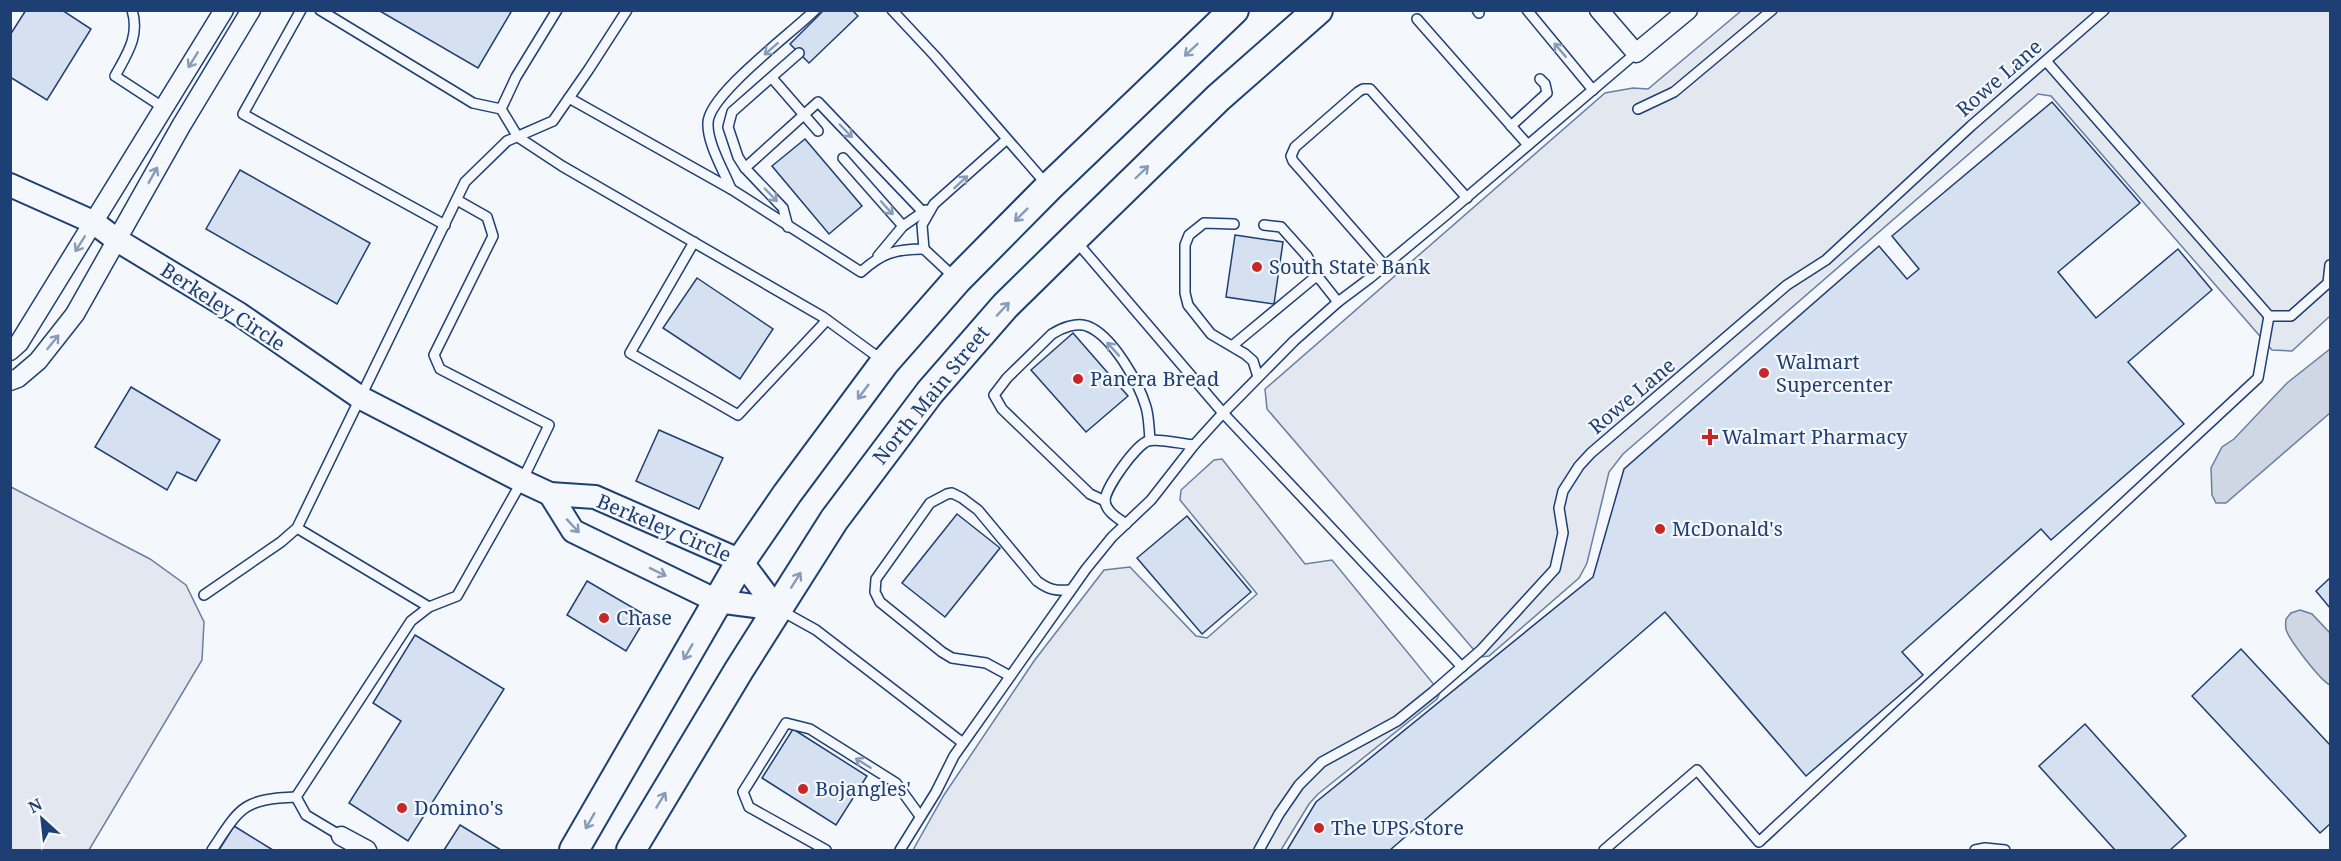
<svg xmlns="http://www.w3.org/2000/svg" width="2341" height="861" viewBox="0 0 2341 861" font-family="'Noto Serif',serif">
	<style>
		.parking { fill: #e3e8f0; stroke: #687fa3; stroke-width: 1.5 }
		.water { fill: #cfd7e4; stroke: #687fa3; stroke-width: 1.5 }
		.building { fill: #d5e0f0; stroke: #1d3f73; stroke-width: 1.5 }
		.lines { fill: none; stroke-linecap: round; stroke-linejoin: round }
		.service-casing { stroke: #1d3f73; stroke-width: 12 }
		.minor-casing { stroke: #1d3f73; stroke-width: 21 }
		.tertiary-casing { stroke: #1d3f73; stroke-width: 26 }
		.primary-casing { stroke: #1d3f73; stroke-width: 32 }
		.service { stroke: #f4f7fb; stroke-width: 9 }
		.minor { stroke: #f4f7fb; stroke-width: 18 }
		.tertiary { stroke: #f4f7fb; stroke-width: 22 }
		.primary { stroke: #f4f7fb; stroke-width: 28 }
		.oneway { stroke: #889bb7 }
		.poi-dot { fill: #c62828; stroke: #f4f7fb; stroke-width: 2 }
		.labels { text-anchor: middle; stroke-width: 4.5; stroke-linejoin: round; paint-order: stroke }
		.street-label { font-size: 20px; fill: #1d3f73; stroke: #f4f7fb }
		.poi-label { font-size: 20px; fill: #1d3f73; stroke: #f4f7fb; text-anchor: start }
	</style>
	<rect width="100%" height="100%" fill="#f4f7fb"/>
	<g class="parking">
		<polygon points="1741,11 2330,11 2330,316 2292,351 2272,350 2051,96 2038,94 1623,454 1609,472 1587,563 1579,578 1489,656 1480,657 1267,409 1265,389 1605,93 1633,88 1648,89"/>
		<polygon points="1222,459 1305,564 1332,560 1440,692 1437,699 1318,794 1309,804 1281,850 913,850 944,795 1034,661 1104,570 1130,567 1196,636 1207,638 1257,594 1180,500 1181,490 1214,460"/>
		<polygon points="11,487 150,559 186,585 204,622 202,660 89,850 11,850"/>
	</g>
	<g class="water">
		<polygon points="2330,349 2330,413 2226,503 2216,503 2212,495 2211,468 2222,447 2234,439 2287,383"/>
		<path d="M2300,610L2312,614L2330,633V685C2321,681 2288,639 2286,629C2285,625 2286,622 2286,619L2291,613Z"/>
	</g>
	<g class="building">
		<polygon points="26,10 62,10 91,29 47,100 10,77 10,35"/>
		<polygon points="378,10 509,10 511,12 478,68"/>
		<polygon points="824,10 852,10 858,16 809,63 790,44"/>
		<polygon points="2052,102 2140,203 2058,272 2096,318 2178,249 2212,290 2128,362 2184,424 2051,540 2041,529 1902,652 1923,675 1806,776 1665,612 1390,850 1287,850 1316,802 1593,577 1624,469 1879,246 1907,279 1919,269 1892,236"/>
		<polygon points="805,139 862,206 829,234 772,166"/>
		<polygon points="240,170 370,243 337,304 206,229"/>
		<polygon points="1235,235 1283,242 1274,304 1226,297"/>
		<polygon points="697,278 773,329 740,379 663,328"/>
		<polygon points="1073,333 1128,396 1086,432 1031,370"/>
		<polygon points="131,387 220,440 196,481 177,472 167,490 95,447"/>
		<polygon points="659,430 723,458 699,509 636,481"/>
		<polygon points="957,514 1000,548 945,617 902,583"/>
		<polygon points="1187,516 1251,592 1202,634 1137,558"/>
		<polygon points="2330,578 2330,608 2316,591"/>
		<polygon points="587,581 647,616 626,651 567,615"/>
		<polygon points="415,635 504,689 408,841 349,803 401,721 373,703"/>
		<polygon points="2241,649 2330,745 2330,824 2320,833 2192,696"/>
		<polygon points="2085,724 2186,836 2170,850 2115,850 2039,766"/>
		<polygon points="793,729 867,776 836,825 762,778"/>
		<polygon points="460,825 501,850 444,850"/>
		<polygon points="234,826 273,850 219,850"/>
	</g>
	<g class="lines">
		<g class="service-casing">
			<g id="service">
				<path d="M132,10C140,36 127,54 115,76L164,108"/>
				<polyline points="301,10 243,114 445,225"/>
				<polyline points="320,10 473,103 501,109"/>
				<polyline points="557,10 516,77 501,109 518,137 562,166 823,317 882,360"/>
				<polyline points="892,10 935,56 1048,186"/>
				<polyline points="1477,10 1479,13"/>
				<polyline points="1527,10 1593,90"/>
				<polyline points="1417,19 1528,145"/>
				<polyline points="2046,61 2269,316 2291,316 2328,283 2330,265"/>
				<polyline points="772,78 818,131"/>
				<path d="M569,98L731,189L861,272C882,253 895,249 924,249L922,225L934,204L1006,140"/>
				<polyline points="1638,109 1674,92 1772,10"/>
				<polyline points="1511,126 1547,93 1545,84 1540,79"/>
				<polyline points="843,158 903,226"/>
				<polyline points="745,168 818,102 923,212"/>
				<path d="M731,189C724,171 707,143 708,123C708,95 793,32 815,10"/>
				<polyline points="1234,224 1204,223 1189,235 1185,245 1185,293 1188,305 1211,334 1245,354 1253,361 1258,377"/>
				<polyline points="1264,225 1281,227 1307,256 1319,278"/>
				<polyline points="788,227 783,208 745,168 738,157 728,127 732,112 799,53"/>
				<polyline points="1075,240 1223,413 1462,667"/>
				<polyline points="694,242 630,353 738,415 827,320"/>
				<polyline points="924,249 955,278"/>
				<polyline points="878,256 903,226 926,210"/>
				<polyline points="1385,266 1293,161 1291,156 1295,147 1358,92 1363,89 1370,89 1467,198"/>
				<polyline points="1232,346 1314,278 1319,278 1338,302"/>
				<path d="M1105,501L1090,494L1002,409L994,395L1007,378L1052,334C1061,328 1077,322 1087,326C1112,335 1139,383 1146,407C1149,417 1149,429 1150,440"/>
				<path d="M1126,524C1118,518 1106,512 1105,501C1105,488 1136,445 1148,441C1157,438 1183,444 1194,445"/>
				<polyline points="297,528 429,607"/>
				<polyline points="204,595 281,542 297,528 465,182 507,141 553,121 589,69 627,10"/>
				<polyline points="780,610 816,630 963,743"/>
				<path d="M1010,676L986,663L952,658L942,652L880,602L875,592L876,579L930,503L947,494L952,493L962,498L978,510L1037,581C1049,590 1056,591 1070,590"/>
				<polyline points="341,836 306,815 296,797 411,621 429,607 457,596 522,481 549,425 440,369 434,355 493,236 487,217 457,200"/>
				<path d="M212,850C240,808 242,799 296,797"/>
				<polyline points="826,850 749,807 743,792 786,723 810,729 896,783 920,816"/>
				<polyline points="900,850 936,792 954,756 1086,569 1112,537 1151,500 1194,445 1223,413 1294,341 1338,302 1370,278 1446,215 1636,53"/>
				<polyline points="1259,850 1279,814 1299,785 1322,762 1397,721 1433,692 1481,650 1555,569 1563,533 1559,508 1563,491 1579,466 1591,453 1787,285 1826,260 1971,126 2104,10"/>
				<polyline points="1604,850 1697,770 1759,842 2258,378 2269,316"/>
				<polyline points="1975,850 1985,848 2005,850"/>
			</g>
		</g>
		<g class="minor-casing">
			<g id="minor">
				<polyline points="1599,10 1636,53 1688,10"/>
				<polyline points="10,351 19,343 224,10"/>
				<polyline points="10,381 18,378 38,361 75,314 181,126 251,10"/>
				<polyline points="341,836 367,850"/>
			</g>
		</g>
		<g class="tertiary-casing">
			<g id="tertiary">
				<polyline points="10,185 93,222 117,240 239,314 361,398 522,481 550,494 595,497 741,561 777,609"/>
				<polyline points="550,494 573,531 717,601 777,609"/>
			</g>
		</g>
		<g class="primary-casing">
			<g id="primary">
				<polyline points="574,850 741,561 787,494 885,362 957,280 1049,187 1234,10"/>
				<polyline points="631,850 739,670 834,520 930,392 1005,306 1064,248 1218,98 1318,10"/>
			</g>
		</g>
		<use href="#service" class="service"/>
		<use href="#minor" class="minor"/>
		<use href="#tertiary" class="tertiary"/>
		<use href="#primary" class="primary"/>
	</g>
	<defs><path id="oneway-shaft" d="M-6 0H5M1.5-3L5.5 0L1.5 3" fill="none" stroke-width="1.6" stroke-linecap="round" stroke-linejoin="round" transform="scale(1.5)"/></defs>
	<g class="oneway">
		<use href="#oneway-shaft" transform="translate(771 49) rotate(139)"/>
		<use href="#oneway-shaft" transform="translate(1191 50) rotate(137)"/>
		<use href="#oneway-shaft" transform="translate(1560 50) rotate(-130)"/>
		<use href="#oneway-shaft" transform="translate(193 60) rotate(122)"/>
		<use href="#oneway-shaft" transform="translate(846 131) rotate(46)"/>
		<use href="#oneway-shaft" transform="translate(1142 172) rotate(-44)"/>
		<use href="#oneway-shaft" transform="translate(153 175) rotate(-61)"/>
		<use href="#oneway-shaft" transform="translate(961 182) rotate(-43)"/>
		<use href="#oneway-shaft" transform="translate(771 195) rotate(46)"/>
		<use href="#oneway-shaft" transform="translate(887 208) rotate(48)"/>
		<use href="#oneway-shaft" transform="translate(1021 215) rotate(135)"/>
		<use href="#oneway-shaft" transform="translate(80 244) rotate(122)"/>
		<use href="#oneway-shaft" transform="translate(1003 309) rotate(-47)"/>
		<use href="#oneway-shaft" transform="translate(53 342) rotate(-51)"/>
		<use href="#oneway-shaft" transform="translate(1113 349) rotate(-132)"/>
		<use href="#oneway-shaft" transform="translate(863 392) rotate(127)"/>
		<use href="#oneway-shaft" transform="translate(573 526) rotate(47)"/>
		<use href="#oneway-shaft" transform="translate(658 572) rotate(26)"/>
		<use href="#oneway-shaft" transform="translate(796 580) rotate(-58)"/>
		<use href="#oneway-shaft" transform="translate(688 652) rotate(120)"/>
		<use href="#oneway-shaft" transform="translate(863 763) rotate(-148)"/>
		<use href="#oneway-shaft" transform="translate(661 800) rotate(-59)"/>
		<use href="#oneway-shaft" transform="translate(590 821) rotate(120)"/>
	</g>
	<g class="poi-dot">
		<circle cx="1257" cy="267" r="6"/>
		<circle cx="1764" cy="373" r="6"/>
		<circle cx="1078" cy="379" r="6"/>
		<path d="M1707 428h6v6h6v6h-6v6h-6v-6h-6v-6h6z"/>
		<circle cx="1660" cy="529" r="6"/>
		<circle cx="604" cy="618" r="6"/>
		<circle cx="803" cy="789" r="6"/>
		<circle cx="402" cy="808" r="6"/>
		<circle cx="1319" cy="828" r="6"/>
	</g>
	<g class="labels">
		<g class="street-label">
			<text transform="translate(1999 78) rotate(-41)" y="7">Rowe Lane</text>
			<text transform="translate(223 307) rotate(33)" y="7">Berkeley Circle</text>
			<text transform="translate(931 395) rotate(-51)" y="7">North Main Street</text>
			<text transform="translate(1632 396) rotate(-40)" y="7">Rowe Lane</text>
			<text transform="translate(664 528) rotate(23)" y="7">Berkeley Circle</text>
		</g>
		<g class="poi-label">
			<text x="1269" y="274">South State Bank</text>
			<text x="1776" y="369">Walmart<tspan x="1776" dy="23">Supercenter</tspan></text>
			<text x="1090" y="386">Panera Bread</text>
			<text x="1722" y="444">Walmart Pharmacy</text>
			<text x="1672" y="536">McDonald's</text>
			<text x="616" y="625">Chase</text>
			<text x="815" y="796">Bojangles'</text>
			<text x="414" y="815">Domino's</text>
			<text x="1331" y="835">The UPS Store</text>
		</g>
	</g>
	<rect width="2341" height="861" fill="none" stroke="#1d3f73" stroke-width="24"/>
	<g transform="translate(42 819) rotate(333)" stroke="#f4f7fb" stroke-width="4.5" paint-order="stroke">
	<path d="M0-4.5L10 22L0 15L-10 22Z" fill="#1d3f73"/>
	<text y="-9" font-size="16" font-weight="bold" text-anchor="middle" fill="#1d3f73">N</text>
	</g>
</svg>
